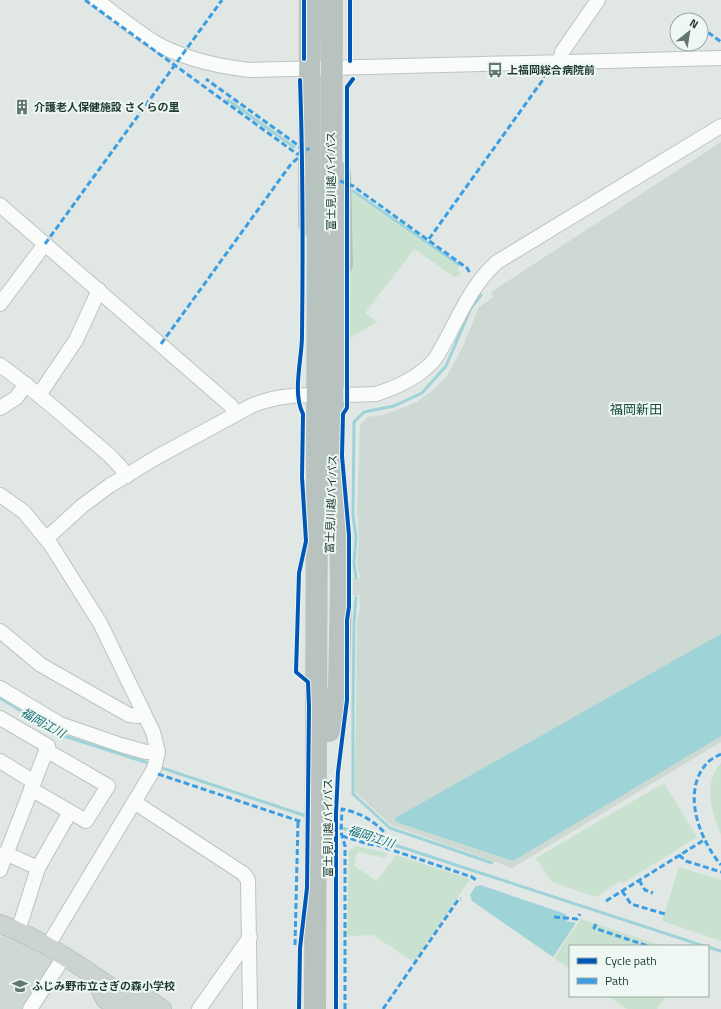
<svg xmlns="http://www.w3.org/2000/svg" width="721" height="1009" viewBox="0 0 721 1009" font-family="'Titillium Web','Noto Sans JP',sans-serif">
  <rect width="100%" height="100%" fill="#e1e7e4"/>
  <g fill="#ced9d4">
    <path d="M 721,142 L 721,742 L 512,868 L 391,825 L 355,792 L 357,620 L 360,607 L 359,595 L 353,595 L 353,578 L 360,578 L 357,563 L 359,537 L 357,511 L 360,425 L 367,417 L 383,415 L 417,402 L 434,389 L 447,376 L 463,346 L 479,307 L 493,297 L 491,292 Z"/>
    <path d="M 0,936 L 20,943 L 54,962 L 25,1009 L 0,1009 Z"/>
  </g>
  <g fill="#c9e2cf">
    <path d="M 351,192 L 459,268 L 457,270 L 461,274 L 455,277 L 414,249 L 365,313 L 377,322 L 350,338 Z"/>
    <path d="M 721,763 L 721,835 C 712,813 702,783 721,763 Z"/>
    <path d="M 664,783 L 697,837 L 622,884 L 620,881 L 596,897 L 552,882 L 536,858 Z"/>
    <path d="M 356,846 L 387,853 L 385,858 L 359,852 L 356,855 L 354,866 L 377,881 L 396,855 L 470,879 L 414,962 L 373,935 L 347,936 L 349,851 Z"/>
    <path d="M 679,867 L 721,880 L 721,941 L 662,921 Z"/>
    <path d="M 581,919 L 663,946 L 570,946 L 570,969 L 554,958 Z"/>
    <path d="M 608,996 L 666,996 L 657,1009 L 627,1009 Z"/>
  </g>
  <g fill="#9ed3d8">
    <path d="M 721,634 L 721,736 L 513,861 L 396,822 L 395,818 Z"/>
    <path d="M 480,885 L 566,914 L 567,921 L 576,923 L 553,957 L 472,901 L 470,895 L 475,887 Z"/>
  </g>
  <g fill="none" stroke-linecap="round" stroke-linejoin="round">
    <g stroke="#9ed3d8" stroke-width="3">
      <path d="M 228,100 L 294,147"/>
      <path d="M 353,191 L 459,265"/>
      <path d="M 356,578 L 354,563 L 356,537 L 353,515 L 354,422 L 364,412 L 394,406 L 422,393 L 446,366 L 471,308 L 481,295"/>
      <path d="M 356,597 L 354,623 L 353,709 L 353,794 L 390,828 L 492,863"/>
      <path d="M 0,698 L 61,735 L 151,764"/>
      <path d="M 159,767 L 309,817"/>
      <path d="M 324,822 L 704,946"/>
      <path d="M 708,947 L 721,951"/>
    </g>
    <defs>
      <g id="minor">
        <path d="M 96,0 C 115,14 134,29 154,42 C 183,59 216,66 249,70 L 721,58"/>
        <path d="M 560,63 L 562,52 L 598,0"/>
        <path d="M 0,205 L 230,405 L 236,413"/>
        <path d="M 0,304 L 45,244"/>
        <path d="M 0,365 C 31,387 59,412 88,437 C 102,449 117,460 127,476"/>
        <path d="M 39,395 L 76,340 L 99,290"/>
        <path d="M 0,408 L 16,398 L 26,384"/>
        <path d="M 0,495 L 24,512 L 51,545 L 100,623 L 153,732 L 158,752 L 154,769 L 47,947"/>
        <path d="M 47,538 L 82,506 L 109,486 L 157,457 L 251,406 C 290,389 334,397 376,394 C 398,387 420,377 435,359 C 456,326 467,289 497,262 L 721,126"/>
        <path d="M 0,631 L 41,665 L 129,715 L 138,716 L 144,713"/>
        <path d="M 0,688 L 60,724 L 121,745 L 146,752 L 158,752"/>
        <path d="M 0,718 L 48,746 L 0,870"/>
        <path d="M 0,761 L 34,782"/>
        <path d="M 31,789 L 86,821 L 108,786 L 46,750"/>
        <path d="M 134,802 L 244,874 L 248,880 L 250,1009"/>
        <path d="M 5,853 L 38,868"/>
        <path d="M 18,931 L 38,868 L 70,812"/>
        <path d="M 30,1009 L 64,957"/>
        <path d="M 199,1009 L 250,937"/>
      </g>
      <g id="major">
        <path d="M 0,924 C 52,943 98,979 143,1009"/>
        <path d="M 95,977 L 105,999 L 119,1009"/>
        <path d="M 134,990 L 162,1009"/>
      </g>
      <g id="highway">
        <path d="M 340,173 L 342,265"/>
        <path d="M 309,225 L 310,0"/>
        <path d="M 330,530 L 333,485 L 333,275 L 330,246"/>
        <path d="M 329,731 L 339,687 L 341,587 L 340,527 L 338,511"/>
        <path d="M 315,1009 L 318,208"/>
      </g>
    </defs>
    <use href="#minor" stroke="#bec4c1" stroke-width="16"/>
    <use href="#major" stroke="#bbc4c1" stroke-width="20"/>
    <use href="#highway" stroke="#bbc4c1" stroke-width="22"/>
    <use href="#minor" stroke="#fafbfb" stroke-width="14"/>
    <use href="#major" stroke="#ccd4d1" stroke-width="18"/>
    <use href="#highway" stroke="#b8c2bf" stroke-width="21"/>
    <defs>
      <path id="highway-bridge" d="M 331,209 L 332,0"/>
    </defs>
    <use href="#highway-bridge" stroke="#bbc4c1" stroke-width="22" stroke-linecap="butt"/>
    <use href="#highway-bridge" stroke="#b8c2bf" stroke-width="21"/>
    <g stroke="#3c9ee2" stroke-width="3" stroke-dasharray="6 3" stroke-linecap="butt">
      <path d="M 85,0 L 297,154 L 303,153 L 299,146 L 206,79"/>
      <path d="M 685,17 L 691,20"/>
      <path d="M 701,27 L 721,42"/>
      <path d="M 340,181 L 353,186 L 467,268 L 470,273"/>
      <path d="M 429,239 L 542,81 L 549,63"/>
      <path d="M 45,244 L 222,0"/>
      <path d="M 161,344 L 291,164 L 309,148"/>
      <path d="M 721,754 C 717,756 711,759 708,762 C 680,791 700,840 721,865"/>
      <path d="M 158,774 L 302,822"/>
      <path d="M 342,836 L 368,844 L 377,845 L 472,877 L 476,880"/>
      <path d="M 679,855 L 686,861 L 721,872"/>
      <path d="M 639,880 L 645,890 L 653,893"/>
      <path d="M 622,891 L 631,904 L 665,914"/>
      <path d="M 606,901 L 704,840"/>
      <path d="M 554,917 L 577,919 L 580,914"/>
      <path d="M 596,924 L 594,928 L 648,946"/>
      <path d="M 295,945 L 298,821"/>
      <path d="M 345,1009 L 345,846 L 341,832 L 342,809 C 358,812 373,820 384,832"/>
      <path d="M 383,1009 L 458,900 L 461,899"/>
    </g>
    <defs>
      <g id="cycleway">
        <path d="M 350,0 L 350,61"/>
        <path d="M 304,59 L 304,0"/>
        <path d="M 299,1009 L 300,948 L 307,888 L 309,707 L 308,682 L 296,672 L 299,573 L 306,541 L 302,477 L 303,414 C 292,393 302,359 302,336 C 303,251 303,165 300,80"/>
        <path d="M 336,1009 L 336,813 L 338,772 L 347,700 L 347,620 L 349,607 L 349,535 L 342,456 L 343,414 L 347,408 L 347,87 L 353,79"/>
      </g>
    </defs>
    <use href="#cycleway" stroke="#eef7f2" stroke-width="6"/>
    <use href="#cycleway" stroke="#0057b8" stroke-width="4"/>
  </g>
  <defs>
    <symbol id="bus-bare" viewBox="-9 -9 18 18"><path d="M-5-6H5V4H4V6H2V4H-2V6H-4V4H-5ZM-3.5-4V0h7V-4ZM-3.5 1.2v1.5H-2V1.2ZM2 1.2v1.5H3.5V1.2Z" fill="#627770" stroke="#eef7f2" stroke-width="2.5" paint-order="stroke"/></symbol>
    <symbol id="building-bare" viewBox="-9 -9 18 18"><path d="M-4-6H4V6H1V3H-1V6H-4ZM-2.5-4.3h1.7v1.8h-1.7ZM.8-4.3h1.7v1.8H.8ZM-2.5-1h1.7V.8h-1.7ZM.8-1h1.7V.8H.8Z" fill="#627770" stroke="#eef7f2" stroke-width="2.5" paint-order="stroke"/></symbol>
    <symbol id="school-bare" viewBox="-9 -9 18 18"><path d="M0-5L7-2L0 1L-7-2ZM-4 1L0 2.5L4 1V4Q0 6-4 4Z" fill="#627770" stroke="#eef7f2" stroke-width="2.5" paint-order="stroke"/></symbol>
  </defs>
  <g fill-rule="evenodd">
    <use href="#bus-bare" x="484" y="59" width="22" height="22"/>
    <use href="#building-bare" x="11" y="96" width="22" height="22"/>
    <use href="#school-bare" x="9" y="975" width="22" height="22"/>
  </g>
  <g text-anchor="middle" stroke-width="4" stroke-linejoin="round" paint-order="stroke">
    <g font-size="11" font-weight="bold" fill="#1e3a32" stroke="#eef7f2" text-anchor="start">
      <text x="507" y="74">上福岡総合病院前</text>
      <text x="34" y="111">介護老人保健施設 さくらの里</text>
      <text x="32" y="990">ふじみ野市立さぎの森小学校</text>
    </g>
    <g font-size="11" fill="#1e3a32" stroke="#eef7f2">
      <text transform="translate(331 181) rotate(-90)" y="4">富士見川越バイパス</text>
      <text transform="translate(331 504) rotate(-88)" y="4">富士見川越バイパス</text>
      <text transform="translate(328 828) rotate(-90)" y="4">富士見川越バイパス</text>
    </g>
    <g font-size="12" font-style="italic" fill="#166d78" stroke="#eef7f2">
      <text transform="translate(43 723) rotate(29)" y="4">福岡江川</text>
      <text transform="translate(371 837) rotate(18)" y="4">福岡江川</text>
    </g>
    <g font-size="13" fill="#1a4d3e" stroke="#eef7f2">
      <text x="636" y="414">福岡新田</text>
    </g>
  </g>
  <rect x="569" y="945" width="140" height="52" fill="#eef7f2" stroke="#9baba5"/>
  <rect x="577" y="958" width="20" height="6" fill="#0057b8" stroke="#9baba5"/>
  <text x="605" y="965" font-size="12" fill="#1e3a32">Cycle path</text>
  <rect x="577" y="978" width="20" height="6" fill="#3c9ee2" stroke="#9baba5"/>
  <text x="605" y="985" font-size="12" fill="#1e3a32">Path</text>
  <g transform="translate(689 32) rotate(30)"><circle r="19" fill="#eef7f2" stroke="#9baba5"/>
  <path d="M0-3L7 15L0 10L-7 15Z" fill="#627770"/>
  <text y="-6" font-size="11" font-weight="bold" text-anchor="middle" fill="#1e3a32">N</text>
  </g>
</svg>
